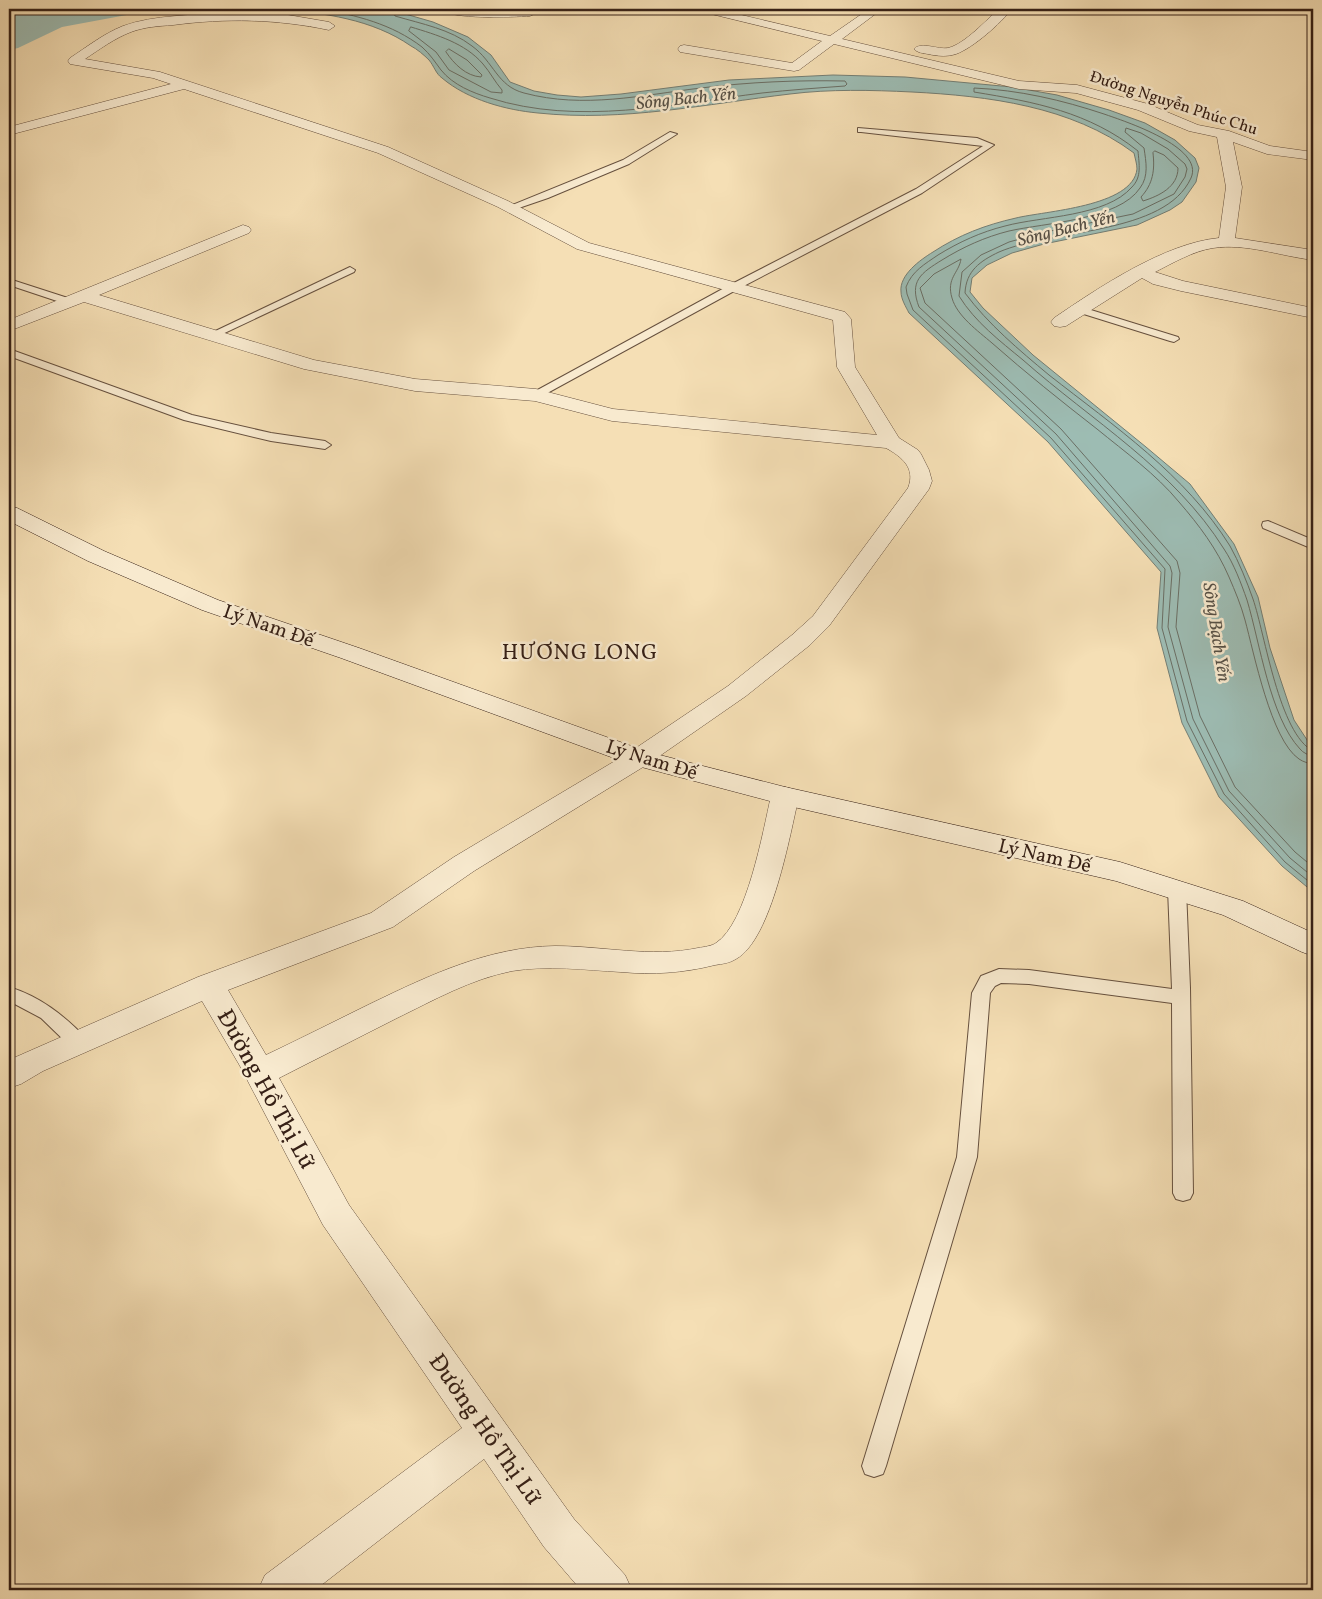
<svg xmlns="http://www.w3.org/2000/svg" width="1322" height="1599" viewBox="0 0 1322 1599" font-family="Vollkorn,serif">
  <rect width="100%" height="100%" fill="#f5dfb5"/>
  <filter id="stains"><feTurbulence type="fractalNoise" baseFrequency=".004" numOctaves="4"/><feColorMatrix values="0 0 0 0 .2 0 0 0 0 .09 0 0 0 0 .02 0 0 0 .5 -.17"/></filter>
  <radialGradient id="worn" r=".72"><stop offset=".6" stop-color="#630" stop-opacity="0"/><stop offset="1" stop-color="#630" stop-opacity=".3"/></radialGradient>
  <g fill="#9dbcb3" stroke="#747e74">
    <path d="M 27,9 L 128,9 C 85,12 46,20 9,40 L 9,15 Z"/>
    <path d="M 278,9 L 388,9 L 433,22 L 468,37 L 491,55 L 510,82 L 534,91 L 557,95 L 581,97 L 621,94 L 729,80 L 833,75 L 905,77 L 1012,87 L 1057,95 L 1109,110 L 1145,123 L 1175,140 L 1195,158 L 1199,168 L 1196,182 L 1182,202 L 1170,210 L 1137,225 L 1044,244 L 1012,253 L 987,265 L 972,278 L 970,292 L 983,308 L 1033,355 L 1146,447 L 1190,484 L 1234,544 L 1258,597 L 1270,648 L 1294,720 L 1313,749 L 1313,892 L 1282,866 L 1219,797 L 1182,723 L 1157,628 L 1161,572 L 1048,442 L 909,313 C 906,307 901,299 901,292 C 899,275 920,260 933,252 C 959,235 985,225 1016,218 C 1044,211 1133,207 1137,169 C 1137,164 1135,158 1134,153 C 1071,106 988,96 912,92 C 871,90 830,89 790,94 C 706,104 623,122 538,113 C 506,110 468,100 442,78 C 436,74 434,66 429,60 C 424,55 417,49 411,46 C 372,19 324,13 278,9 Z"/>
  </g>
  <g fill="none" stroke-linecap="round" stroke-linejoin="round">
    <g stroke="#6a6e64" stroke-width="1">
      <path d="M 320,9 C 356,15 392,24 422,47 C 430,54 435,62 441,70 C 453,85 473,93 490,98 C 578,126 673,104 762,93 C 789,90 817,88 845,86 L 847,84 L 845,81 C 797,80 749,82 701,88 C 642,95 584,109 524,93 C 497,86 494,62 472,46 C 450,29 422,24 395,16 L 392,9"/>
      <path d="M 411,27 C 437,35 465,43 483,64 C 490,72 495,82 502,90 L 502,93 L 491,92 L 449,70 L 436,52 L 409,31 Z"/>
      <path d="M 9,34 L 48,17 L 85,9"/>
      <path d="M 449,49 L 467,60 L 482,75 L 481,77 C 466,76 454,64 446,52 Z"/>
      <path d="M 1155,151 L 1164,155 L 1178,168 C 1178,187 1159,196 1143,201 L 1141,197 C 1153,184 1155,170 1153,153 Z"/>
      <path d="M 1313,751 C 1279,734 1265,634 1253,599 C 1247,582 1239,562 1230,546 C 1186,475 1114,426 1049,375 C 1019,350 988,324 965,293 C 966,271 980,261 999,252 C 1052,229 1165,235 1191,178 C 1205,147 1124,121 1104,114 C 1062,100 1019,90 974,88 L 974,92 C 1035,102 1089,112 1138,151 C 1139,164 1142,177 1132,187 C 1106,217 1042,216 1005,226 C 981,232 959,242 938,255 C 925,264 912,271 906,287 L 907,294 L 913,310 L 1051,438 L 1165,569 L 1162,628 L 1187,721 L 1224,794 L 1285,862 L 1313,885"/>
      <path d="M 1313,757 C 1309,755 1303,753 1300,749 C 1270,717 1260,643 1247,600 C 1241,583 1234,564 1224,549 C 1174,469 1092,421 1023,360 C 1000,341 975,322 959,296 L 962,272 L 981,255 L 1009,242 L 1041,233 L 1133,214 L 1174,194 L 1185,177 L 1187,169 L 1185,164 L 1168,149 L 1141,133 L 1126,128 L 1125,132 L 1144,148 C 1146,162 1149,176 1140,188 C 1119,220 1044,223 1009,231 C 985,237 963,247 942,260 C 921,273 909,281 919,307 L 1056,434 L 1170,566 L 1172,573 L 1168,627 L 1193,719 L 1229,791 L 1290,858 L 1313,877"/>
      <path d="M 1313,765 C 1309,763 1303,762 1299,759 C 1271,740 1254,653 1245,620 C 1241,605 1235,591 1229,577 C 1217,549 1199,525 1179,502 C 1156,474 1125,452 1097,429 C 1061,401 1026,373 992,343 C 978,331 957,316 952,298 C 946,278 959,273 961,259 L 934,274 L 920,288 L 925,303 L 1061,429 L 1177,561 L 1180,573 L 1176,627 L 1200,716 L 1235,787 L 1295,852 L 1313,867"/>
    </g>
    <path fill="#9dbcb3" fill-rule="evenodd" d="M 82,9 L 135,9 L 132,14 L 62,27 L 18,48 L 9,50 L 9,32 L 46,16 Z"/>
    <defs>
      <g id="lane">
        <path d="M 858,128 L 977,138 L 994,145 L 922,193 L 736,290 L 540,397 L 532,397 L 530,395 L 532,393 L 728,286 L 916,189 L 983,146 L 861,132 L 858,132 Z"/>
        <path d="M 670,132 L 677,134 L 629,164 L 548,198 L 510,211 L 505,208 L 623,160 Z"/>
        <path d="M 350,267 L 355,270 L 354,272 L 216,337 L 208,337 L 207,335 Z"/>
        <path d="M 9,279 L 74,300 L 75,302 L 70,305 L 66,304 L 9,285 Z"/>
        <path d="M 1078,306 L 1178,337 L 1179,339 L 1174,342 L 1170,341 L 1074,311 L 1073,309 Z"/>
        <path d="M 9,349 L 192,415 L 271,433 L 325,441 L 331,445 L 325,449 L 271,441 L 184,420 L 9,356 Z"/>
        <path d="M 1268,521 L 1313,540 L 1313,549 L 1263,528 L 1262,525 L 1263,522 Z"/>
        <path d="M 1177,883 L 1183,885 L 1186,889 L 1190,988 L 1193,1193 L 1190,1199 L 1183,1201 L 1176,1199 L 1173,1193 L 1172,1003 L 1029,984 L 1001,983 L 995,986 L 990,993 L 977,1157 L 886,1466 L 883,1474 L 874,1477 L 865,1474 L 862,1466 L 957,1157 L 972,993 L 981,976 L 999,969 L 1029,970 L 1172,989 L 1168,889 L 1171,885 Z"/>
        <path d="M 9,987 C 41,997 63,1015 86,1038 L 89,1043 L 86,1048 L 79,1050 L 72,1048 L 41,1018 L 9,1001 Z"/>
      </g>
      <g id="street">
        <path d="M 440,9 L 530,10 L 536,13 L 530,16 C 513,17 451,20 440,9 Z"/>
        <path d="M 697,9 L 716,9 L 830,36 L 869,9 L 882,9 L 842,39 L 1019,81 L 1077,85 L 1148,104 L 1198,125 L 1229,131 L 1270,146 L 1313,152 L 1313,160 L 1267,154 L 1233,142 L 1242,187 L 1235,238 L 1313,250 L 1313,260 C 1280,256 1246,243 1213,248 C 1193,251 1173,263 1155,272 L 1183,281 L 1313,308 L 1313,318 L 1181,291 L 1153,284 L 1142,278 L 1066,326 L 1060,327 L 1054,326 L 1051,322 L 1054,318 C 1098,288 1165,243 1219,238 L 1226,187 L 1217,137 L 1189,131 L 1138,110 L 1076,93 L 1019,89 L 834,44 L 799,70 L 794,71 L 680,52 L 678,49 L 680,46 L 684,45 L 792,63 L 822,41 L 699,11 Z"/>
        <path d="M 999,9 L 1012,9 C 1001,23 973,48 956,54 C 947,57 937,56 928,54 C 923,53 918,53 914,49 C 921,41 938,50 948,48 C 965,44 986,20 999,9 Z"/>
        <path d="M 227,13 L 288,15 L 329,22 L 335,26 L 329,30 C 277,19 226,18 173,25 C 159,26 144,27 131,32 C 115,38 100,49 85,59 L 160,72 L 388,147 L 508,201 L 589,243 L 845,312 L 851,319 L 855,367 L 899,438 L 918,450 L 921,454 L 929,470 L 932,481 L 929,489 L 829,626 L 810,645 L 746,696 L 648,764 L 474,871 L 393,927 L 228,990 L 266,1055 C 302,1038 337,1020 372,1003 C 430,975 489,947 555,946 C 603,946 651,958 698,948 C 704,947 712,946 716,943 C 747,923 763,831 771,796 L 775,790 L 785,787 L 795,790 L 799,796 C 790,834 772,939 736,959 C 730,963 722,964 715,965 C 683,973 653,975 621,972 C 585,970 548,965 512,971 C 471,979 434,1000 397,1018 C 358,1038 318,1058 279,1078 L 349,1205 L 574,1519 L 625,1575 L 632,1590 L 581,1590 L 544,1547 L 484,1459 L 315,1590 L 258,1590 L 265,1575 L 462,1428 L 323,1225 L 240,1066 L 202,1001 L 43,1071 L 21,1084 L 9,1088 L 9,1060 L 198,977 L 371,913 L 454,857 L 630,752 L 728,686 L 792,635 L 813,616 L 908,488 C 916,468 902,457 886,448 L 612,421 L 535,401 L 415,391 L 304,369 L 84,302 L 9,331 L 9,320 L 243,225 L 249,227 L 251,230 L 249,233 L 99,295 L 314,360 L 415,379 L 536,389 L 613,409 L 877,435 L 837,367 L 833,320 L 577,249 L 498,207 L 378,153 L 184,89 L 9,135 L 9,127 L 171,84 L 153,78 L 70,64 L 68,61 L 70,58 C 87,47 103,34 123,26 C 153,15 195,15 227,13 Z"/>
      </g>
      <path id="secondary" d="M 9,506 L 17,508 L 104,551 L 218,600 L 359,648 L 648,752 L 785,787 L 1120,862 L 1243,901 L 1313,933 L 1313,956 L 1302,952 L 1223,915 L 1116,881 L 785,805 L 630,764 L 341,658 L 202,610 L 88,561 L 9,521 Z"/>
    </defs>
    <use href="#lane" stroke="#66503e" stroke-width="2"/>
    <use href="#street" stroke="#66503e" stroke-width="1"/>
    <use href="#secondary" stroke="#362016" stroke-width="1"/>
    <use href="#lane" fill="#f8eacf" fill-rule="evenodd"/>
    <use href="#street" fill="#f8eacf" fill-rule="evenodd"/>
    <use href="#secondary" fill="#f8eacf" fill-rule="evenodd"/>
  </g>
  <g text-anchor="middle" stroke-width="5" stroke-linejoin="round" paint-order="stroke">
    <g font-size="16" fill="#362016" stroke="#f8eacf">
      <text transform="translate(1174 102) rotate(18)" y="6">Đường Nguyễn Phúc Chu</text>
    </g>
    <g font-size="18" font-style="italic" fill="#554f45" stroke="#f8eacf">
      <text transform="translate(686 98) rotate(-6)" y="6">Sông Bạch Yến</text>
      <text transform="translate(1066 228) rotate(-14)" y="6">Sông Bạch Yến</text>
      <text transform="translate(1217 632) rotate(81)" y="6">Sông Bạch Yến</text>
    </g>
    <g font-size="20" fill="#362016" stroke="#f8eacf">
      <text transform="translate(269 625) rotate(19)" y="7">Lý Nam Đế</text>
      <text transform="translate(652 759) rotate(17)" y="7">Lý Nam Đế</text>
      <text transform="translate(1045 855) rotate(13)" y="7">Lý Nam Đế</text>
    </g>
    <g font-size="22" letter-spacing="1" fill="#362016" stroke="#f8eacf">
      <text x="580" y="659">HƯƠNG LONG</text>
    </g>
    <g font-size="24" fill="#362016" stroke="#f8eacf">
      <text transform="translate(267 1089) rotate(61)" y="8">Đường Hồ Thị Lữ</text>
      <text transform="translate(486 1429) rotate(55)" y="8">Đường Hồ Thị Lữ</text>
    </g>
  </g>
  <rect width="1322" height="1599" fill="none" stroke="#f5dfb5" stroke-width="30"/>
  <rect x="10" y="10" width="1302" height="1579" fill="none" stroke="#362016" stroke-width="2.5"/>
  <rect x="15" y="15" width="1292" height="1569" fill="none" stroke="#362016"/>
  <rect width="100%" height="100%" filter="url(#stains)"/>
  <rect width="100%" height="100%" fill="url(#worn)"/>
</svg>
